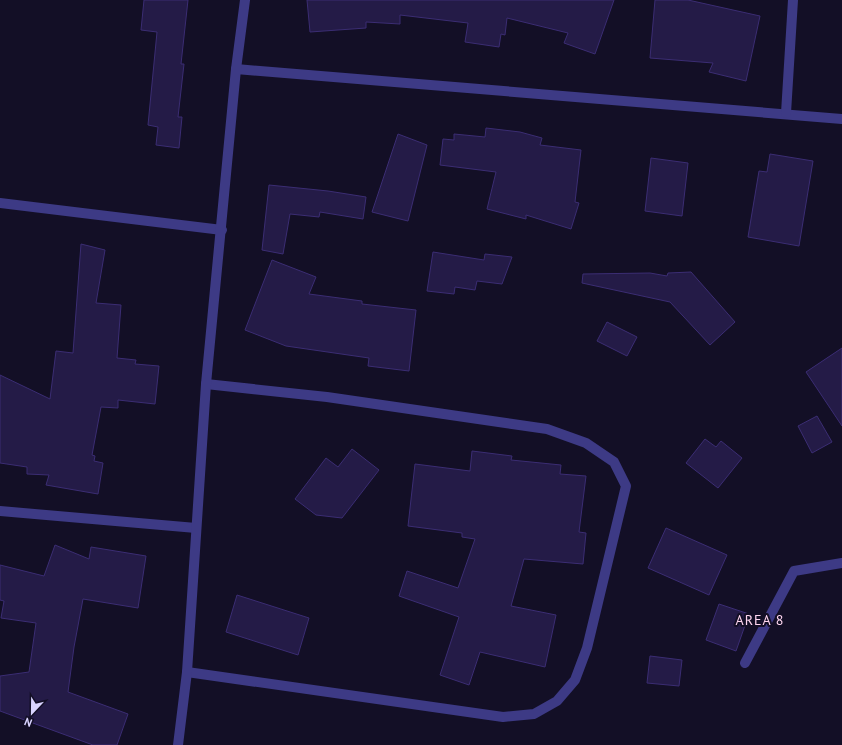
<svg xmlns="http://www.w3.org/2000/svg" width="842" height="745" viewBox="0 0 842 745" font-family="'PT Sans',sans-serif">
  <rect width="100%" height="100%" fill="#130f26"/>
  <g fill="#241b47" stroke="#3b2d73">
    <path d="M 144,0 L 188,0 L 181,64 L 184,64 L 178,117 L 182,117 L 179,148 L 156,145 L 158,127 L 148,125 L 157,32 L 141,30 Z"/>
    <path d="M 307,0 L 614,0 L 595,54 L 564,43 L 568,33 L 507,18 L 505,35 L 501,34 L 499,47 L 465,42 L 468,23 L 400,15 L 400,24 L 366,22 L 366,28 L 310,32 Z"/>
    <path d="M 655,0 L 688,0 L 760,16 L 746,81 L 709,72 L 713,63 L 650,58 Z"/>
    <path d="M 486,128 L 520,132 L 542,138 L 540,145 L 581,150 L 575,202 L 579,203 L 571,229 L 526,215 L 526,219 L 487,209 L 496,172 L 440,165 L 443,139 L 454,140 L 454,134 L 485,137 Z"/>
    <path d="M 398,134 L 427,145 L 408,221 L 372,212 Z"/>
    <path d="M 770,154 L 813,161 L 799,246 L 748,237 L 759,171 L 767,172 Z"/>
    <path d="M 651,158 L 688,163 L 682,216 L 645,211 Z"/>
    <path d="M 269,185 L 328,191 L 366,197 L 363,219 L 320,212 L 319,217 L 290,214 L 283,254 L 262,250 Z"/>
    <path d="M 81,244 L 105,250 L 96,303 L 121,305 L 117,358 L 136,360 L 135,364 L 159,366 L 155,404 L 118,400 L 118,408 L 101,407 L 92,455 L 95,456 L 94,461 L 103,463 L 98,494 L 46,485 L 49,475 L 27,474 L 27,467 L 0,463 L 0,375 L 50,399 L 56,351 L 73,353 Z"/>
    <path d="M 433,252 L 484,260 L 485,254 L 512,257 L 502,284 L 477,281 L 475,290 L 455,287 L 454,294 L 427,291 Z"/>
    <path d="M 272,260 L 316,277 L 309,294 L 362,301 L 362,304 L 416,310 L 409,371 L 368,366 L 369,358 L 286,346 L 245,330 Z"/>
    <path d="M 691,272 L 735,322 L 710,345 L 670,302 L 582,283 L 583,274 L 650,273 L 667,276 L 668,273 Z"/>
    <path d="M 607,322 L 637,337 L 627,356 L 597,341 Z"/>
    <path d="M 842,348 L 842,426 L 806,372 Z"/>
    <path d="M 817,416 L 832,442 L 812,453 L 798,426 Z"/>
    <path d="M 705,439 L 716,447 L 721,441 L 742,458 L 718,488 L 686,463 Z"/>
    <path d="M 352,449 L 379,470 L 342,518 L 316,515 L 295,499 L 326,458 L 338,467 Z"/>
    <path d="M 472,451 L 512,456 L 511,460 L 561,465 L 560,474 L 586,476 L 579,532 L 586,533 L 583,564 L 524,559 L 511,606 L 556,615 L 545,667 L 480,652 L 469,685 L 440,675 L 459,617 L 399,596 L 407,571 L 458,588 L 475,539 L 462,537 L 462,533 L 408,526 L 415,464 L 470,471 Z"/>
    <path d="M 666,528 L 727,555 L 709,595 L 648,568 Z"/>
    <path d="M 55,545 L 89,559 L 91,547 L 146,556 L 138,608 L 83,599 L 74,647 L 68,692 L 128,714 L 117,745 L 93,745 L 0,711 L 0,676 L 29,672 L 36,623 L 1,618 L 4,601 L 0,600 L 0,565 L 44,576 Z"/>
    <path d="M 237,595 L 309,618 L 298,655 L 226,632 Z"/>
    <path d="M 719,604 L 749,614 L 736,651 L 706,640 Z"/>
    <path d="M 650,656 L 682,660 L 679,686 L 647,683 Z"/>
  </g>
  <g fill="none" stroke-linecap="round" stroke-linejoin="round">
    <g stroke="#3d3a85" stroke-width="10">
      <path d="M 236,69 L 842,119"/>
      <path d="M 786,113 L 793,0"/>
      <path d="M 0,203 L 222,230"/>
      <path d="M 0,511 L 196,528"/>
      <path d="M 745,663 L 794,571 L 842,563"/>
      <path d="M 187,672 L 503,717 L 534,714 L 557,701 L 575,680 L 587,648 L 626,486 L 614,462 L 586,443 L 547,429 L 327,397 L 206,384"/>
      <path d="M 178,745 L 187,672 L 206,384 L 236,69 L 245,0"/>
    </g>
  </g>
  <g text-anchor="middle" stroke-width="4" stroke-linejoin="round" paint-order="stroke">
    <g font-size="14" letter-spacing="1" fill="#ffd6f0" stroke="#130f26">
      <text x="760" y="625">AREA 8</text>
    </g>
  </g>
  <g transform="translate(32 713) rotate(202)" stroke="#130f26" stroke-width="3" paint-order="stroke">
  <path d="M0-3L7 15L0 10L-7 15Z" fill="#d9d4ff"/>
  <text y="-6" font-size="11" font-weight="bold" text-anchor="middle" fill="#d9d4ff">N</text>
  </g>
</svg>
